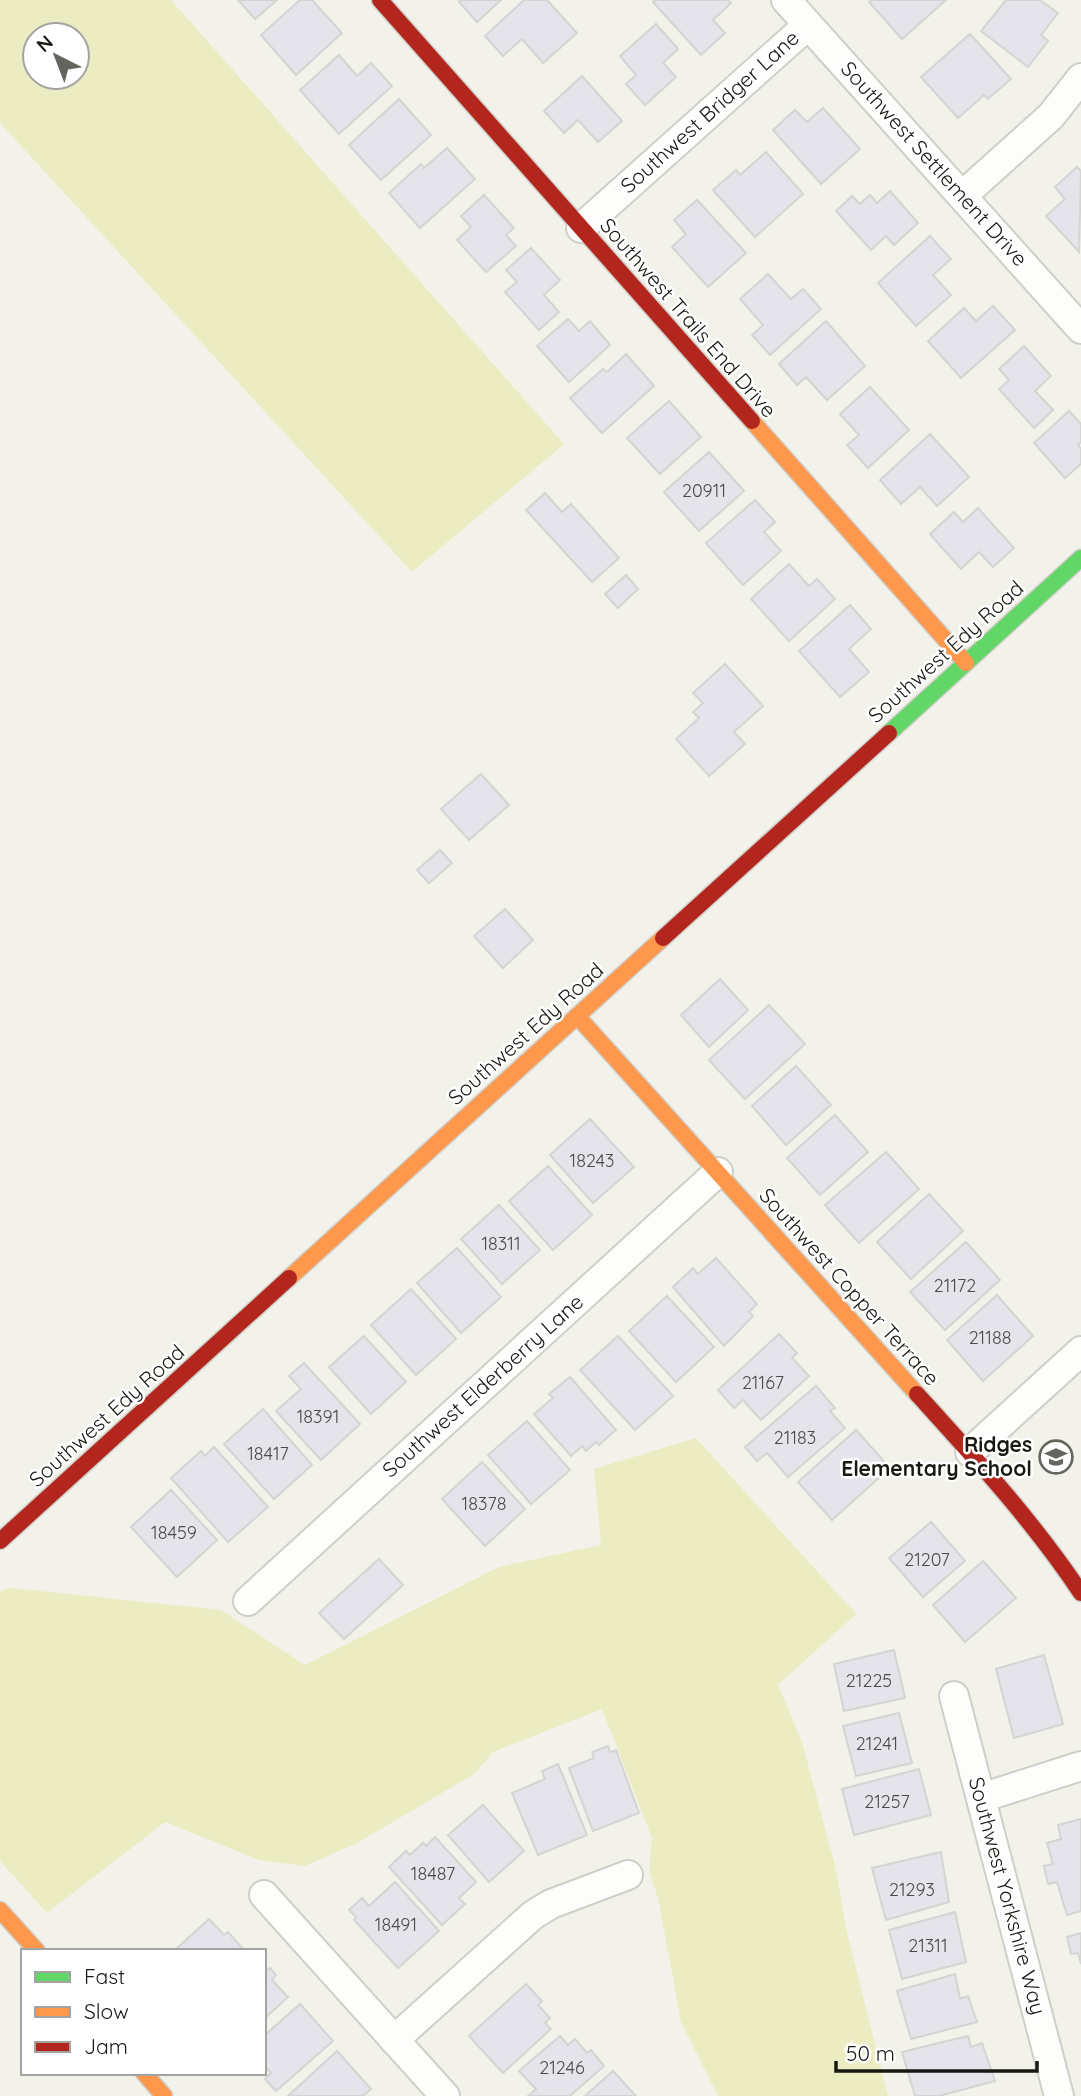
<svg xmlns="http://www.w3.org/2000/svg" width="1081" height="2096" viewBox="0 0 1081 2096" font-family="Quicksand,sans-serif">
  <rect width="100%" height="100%" fill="#f2f2ea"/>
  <g fill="#ececc2" fill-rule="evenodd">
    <path d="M 0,0 L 171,0 L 564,444 L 412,572 L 0,123 ZM 35,35 L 77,35 L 77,77 L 35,77 Z"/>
    <path d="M 696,1438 L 856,1614 L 778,1685 L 802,1742 L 835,1866 L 847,1932 L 888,2096 L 718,2096 L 681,2022 L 658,1898 L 649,1871 L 652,1838 L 602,1709 L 493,1752 L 474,1774 L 359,1842 L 305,1866 L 259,1860 L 165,1822 L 47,1913 L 0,1861 L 0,1591 L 11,1588 L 221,1610 L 305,1665 L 499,1567 L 601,1545 L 594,1469 Z"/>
  </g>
  <g fill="#e6e4eb" stroke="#d4d4d2" stroke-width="2">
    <path d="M 238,0 L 277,0 L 255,19 Z"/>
    <path d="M 300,0 L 312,0 L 342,33 L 296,75 L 261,35 Z"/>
    <path d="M 461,0 L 501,0 L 477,22 L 459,2 Z"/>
    <path d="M 524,0 L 547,0 L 577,33 L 543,63 L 522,39 L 503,56 L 485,36 Z"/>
    <path d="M 655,0 L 728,0 L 731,3 L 713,20 L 725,33 L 701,55 L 653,2 Z"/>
    <path d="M 872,0 L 946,0 L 902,39 L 869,2 Z"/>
    <path d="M 1006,0 L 1040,0 L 1058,13 L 1041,35 L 1048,41 L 1028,67 L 981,31 Z"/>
    <path d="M 656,24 L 678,49 L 663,63 L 676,77 L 645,105 L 626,84 L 636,75 L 620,56 Z"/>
    <path d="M 970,34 L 1011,79 L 988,99 L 984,95 L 958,118 L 921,77 Z"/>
    <path d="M 339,55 L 357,76 L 371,63 L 392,86 L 339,134 L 300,90 Z"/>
    <path d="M 582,76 L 622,121 L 598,142 L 578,120 L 564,133 L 544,111 Z"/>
    <path d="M 399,99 L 431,135 L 381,180 L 349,145 Z"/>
    <path d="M 823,108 L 860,149 L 821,184 L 773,130 L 795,110 L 807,122 Z"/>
    <path d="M 447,148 L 475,179 L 420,228 L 389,193 L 421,164 L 424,168 Z"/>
    <path d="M 766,152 L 803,194 L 755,237 L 713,190 L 736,170 L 740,175 Z"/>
    <path d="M 1077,167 L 1081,171 L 1079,252 L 1046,216 L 1065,199 L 1055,187 Z"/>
    <path d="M 890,191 L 918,223 L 894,245 L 886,236 L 871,250 L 836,211 L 852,196 L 860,204 L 870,195 L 877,203 Z"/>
    <path d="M 484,195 L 514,228 L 506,235 L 516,246 L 486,272 L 457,240 L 471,227 L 461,216 Z"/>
    <path d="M 697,200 L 746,253 L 708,287 L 672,247 L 686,234 L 674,220 Z"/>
    <path d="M 930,236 L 951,259 L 933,275 L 951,295 L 916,326 L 878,283 Z"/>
    <path d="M 531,248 L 560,280 L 544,295 L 559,312 L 539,330 L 505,292 L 517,282 L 506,270 Z"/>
    <path d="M 768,274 L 791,299 L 803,289 L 821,309 L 770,355 L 752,335 L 763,325 L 740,299 Z"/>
    <path d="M 993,306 L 1015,330 L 961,378 L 928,341 L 964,308 L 976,321 Z"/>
    <path d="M 568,319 L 579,331 L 590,321 L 610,345 L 569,382 L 537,346 Z"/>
    <path d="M 826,321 L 865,366 L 827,400 L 806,377 L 797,385 L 779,364 Z"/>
    <path d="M 1024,346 L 1051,376 L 1035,391 L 1053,410 L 1034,428 L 999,389 L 1009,380 L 999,369 Z"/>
    <path d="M 626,354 L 654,386 L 602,433 L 570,398 L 603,369 L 607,372 Z"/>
    <path d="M 870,387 L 909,430 L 868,468 L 847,445 L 859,435 L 840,414 Z"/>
    <path d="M 669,401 L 701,437 L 660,474 L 627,438 Z"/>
    <path d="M 1069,411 L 1081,424 L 1081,442 L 1078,445 L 1081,449 L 1081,464 L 1065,478 L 1034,443 Z"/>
    <path d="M 930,434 L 969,477 L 937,506 L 920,487 L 901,504 L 880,480 Z"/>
    <path d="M 709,452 L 744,491 L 699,531 L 664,492 Z"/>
    <path d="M 545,493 L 562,512 L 571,504 L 619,558 L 592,582 L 526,510 Z"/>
    <path d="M 755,500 L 775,522 L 764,532 L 781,551 L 743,585 L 706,543 Z"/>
    <path d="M 978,508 L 1014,548 L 993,567 L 979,552 L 961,569 L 930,534 L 954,512 L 963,522 Z"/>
    <path d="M 789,564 L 809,586 L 817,579 L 835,599 L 789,641 L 751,599 Z"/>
    <path d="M 626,575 L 638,589 L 618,608 L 605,594 Z"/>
    <path d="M 850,605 L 871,629 L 849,649 L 869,672 L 840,697 L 799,651 Z"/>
    <path d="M 725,664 L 763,706 L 734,732 L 745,744 L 709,776 L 676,739 L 699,718 L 693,712 L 703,703 L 693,693 Z"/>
    <path d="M 481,774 L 509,805 L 469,840 L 441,809 Z"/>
    <path d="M 440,850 L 452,863 L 429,883 L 417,870 Z"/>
    <path d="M 505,909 L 533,940 L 503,968 L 474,936 Z"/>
    <path d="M 720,979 L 748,1010 L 709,1047 L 681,1015 Z"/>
    <path d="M 769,1005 L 805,1044 L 745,1099 L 709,1060 Z"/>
    <path d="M 796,1066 L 831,1105 L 786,1145 L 752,1106 Z"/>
    <path d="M 835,1115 L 868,1152 L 820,1195 L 787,1158 Z"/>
    <path d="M 590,1119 L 634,1167 L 593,1203 L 550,1155 Z"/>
    <path d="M 886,1152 L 919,1189 L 859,1243 L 825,1205 Z"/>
    <path d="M 548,1166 L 592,1215 L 553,1250 L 509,1201 Z"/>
    <path d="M 929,1194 L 963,1231 L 911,1279 L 877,1242 Z"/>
    <path d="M 499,1205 L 540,1250 L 502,1284 L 461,1239 Z"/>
    <path d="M 966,1242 L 1000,1280 L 945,1330 L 910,1292 Z"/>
    <path d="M 457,1248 L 501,1297 L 461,1333 L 417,1283 Z"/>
    <path d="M 716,1258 L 757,1304 L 749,1312 L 753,1316 L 724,1346 L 673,1287 L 693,1268 L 698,1274 Z"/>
    <path d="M 411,1289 L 456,1339 L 416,1375 L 371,1325 Z"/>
    <path d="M 997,1295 L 1033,1336 L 983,1381 L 947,1340 Z"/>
    <path d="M 667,1296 L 714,1347 L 676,1382 L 629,1331 Z"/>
    <path d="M 779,1334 L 797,1353 L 792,1358 L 809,1376 L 761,1420 L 743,1400 L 734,1408 L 718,1390 Z"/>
    <path d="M 364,1336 L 406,1382 L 371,1414 L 329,1367 Z"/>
    <path d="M 618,1336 L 673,1396 L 635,1430 L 580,1370 Z"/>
    <path d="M 304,1363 L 360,1424 L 321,1460 L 276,1411 L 301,1389 L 289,1376 Z"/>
    <path d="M 570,1377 L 616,1430 L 599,1445 L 596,1442 L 586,1451 L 582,1446 L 571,1456 L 534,1414 L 553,1398 L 549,1394 Z"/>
    <path d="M 816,1386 L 835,1408 L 830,1411 L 845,1428 L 788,1477 L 767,1453 L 757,1461 L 745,1447 Z"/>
    <path d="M 263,1409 L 312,1465 L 274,1499 L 224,1444 Z"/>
    <path d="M 527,1421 L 570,1470 L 531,1504 L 488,1455 Z"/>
    <path d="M 856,1430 L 890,1468 L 832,1520 L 798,1482 Z"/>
    <path d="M 214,1447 L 268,1507 L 228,1542 L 171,1478 L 201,1451 L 205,1456 Z"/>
    <path d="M 482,1462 L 525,1509 L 485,1546 L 442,1499 Z"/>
    <path d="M 171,1490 L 217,1540 L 177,1577 L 131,1527 Z"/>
    <path d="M 931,1522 L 965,1561 L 923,1597 L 889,1558 Z"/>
    <path d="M 379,1559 L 403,1585 L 344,1639 L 319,1613 Z"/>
    <path d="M 983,1561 L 1016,1598 L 965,1642 L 933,1605 Z"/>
    <path d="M 894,1650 L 905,1698 L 844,1711 L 834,1664 Z"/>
    <path d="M 1044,1655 L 1063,1724 L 1014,1738 L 996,1669 Z"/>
    <path d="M 899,1713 L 912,1763 L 856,1776 L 843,1726 Z"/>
    <path d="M 608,1746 L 610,1752 L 616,1750 L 639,1813 L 593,1831 L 569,1768 L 594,1758 L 592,1752 Z"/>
    <path d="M 558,1764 L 587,1835 L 538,1855 L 512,1793 L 545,1779 L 542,1771 Z"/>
    <path d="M 919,1769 L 931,1815 L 854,1835 L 842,1789 Z"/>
    <path d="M 483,1805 L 524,1851 L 489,1882 L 448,1835 Z"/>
    <path d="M 1081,1819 L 1081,1911 L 1067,1915 L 1057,1882 L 1048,1884 L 1044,1866 L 1053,1864 L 1047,1843 L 1061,1839 L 1058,1825 Z"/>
    <path d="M 435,1837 L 476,1882 L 459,1898 L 465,1904 L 442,1925 L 389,1867 L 406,1851 L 410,1855 L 423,1843 L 426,1846 Z"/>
    <path d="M 941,1852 L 949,1902 L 886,1920 L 872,1868 Z"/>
    <path d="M 395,1882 L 439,1931 L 398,1968 L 354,1920 L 356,1917 L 349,1910 L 362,1898 L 369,1906 Z"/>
    <path d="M 955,1912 L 966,1962 L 902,1979 L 889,1930 Z"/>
    <path d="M 209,1919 L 224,1935 L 228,1932 L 245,1951 L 174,1951 Z"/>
    <path d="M 1081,1933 L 1081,1964 L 1078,1953 L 1071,1954 L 1067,1937 Z"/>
    <path d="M 270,1968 L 276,1975 L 272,1980 L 288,1997 L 264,2019 L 264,1971 Z"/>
    <path d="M 955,1974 L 960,1999 L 968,1996 L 977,2022 L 911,2039 L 897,1991 Z"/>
    <path d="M 526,1984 L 542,2001 L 538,2005 L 550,2018 L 545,2023 L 551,2029 L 503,2073 L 469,2036 Z"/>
    <path d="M 300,2004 L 333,2041 L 276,2091 L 265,2079 L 271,2073 L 264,2065 L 264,2036 Z"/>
    <path d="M 560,2036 L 568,2045 L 575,2039 L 587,2053 L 591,2050 L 604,2066 L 570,2096 L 528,2096 L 536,2089 L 519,2071 Z"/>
    <path d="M 968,2036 L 971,2047 L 982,2043 L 995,2081 L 939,2096 L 915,2096 L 902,2052 Z"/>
    <path d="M 337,2051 L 371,2089 L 363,2096 L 288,2096 Z"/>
    <path d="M 613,2071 L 636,2096 L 585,2096 Z"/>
  </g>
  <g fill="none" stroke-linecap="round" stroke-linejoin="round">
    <defs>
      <g id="street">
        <path d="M 786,0 L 1081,329"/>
        <path d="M 963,195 L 1051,116 L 1081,78"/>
        <path d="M 581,228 L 808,25"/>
        <path d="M 970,1452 L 1081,1351"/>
        <path d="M 248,1601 L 718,1172"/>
        <path d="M 954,1696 L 1059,2096"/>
        <path d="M 981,1798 L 1081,1766"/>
        <path d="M 264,1895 L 445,2096"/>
        <path d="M 394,2040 L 533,1915 L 551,1904 L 628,1875"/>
      </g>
      <path id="fast" d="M 889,733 L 1081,558"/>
      <g id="slow">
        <path d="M 752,421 L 966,663"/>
        <path d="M 577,1016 L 917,1394"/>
        <path d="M 289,1278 L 663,938"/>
        <path d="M 0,1910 L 37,1951"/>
        <path d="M 144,2073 L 164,2096"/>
      </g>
      <g id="jam">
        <path d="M 380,0 L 752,421"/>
        <path d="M 663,938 L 889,733"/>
        <path d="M 917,1394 C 975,1458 1033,1521 1081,1593"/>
        <path d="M 0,1541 L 289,1278"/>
      </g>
    </defs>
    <use href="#street" stroke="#cfcfc9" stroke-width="32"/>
    <use href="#fast" stroke="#cfcfc9" stroke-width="19"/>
    <use href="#slow" stroke="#cfcfc9" stroke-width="19"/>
    <use href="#jam" stroke="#cfcfc9" stroke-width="19"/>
    <use href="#street" stroke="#fdfdfc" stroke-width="28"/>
    <use href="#fast" stroke="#63d668" stroke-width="16"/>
    <use href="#slow" stroke="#ff974d" stroke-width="16"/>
    <use href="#jam" stroke="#b3261e" stroke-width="16"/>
  </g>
  <defs>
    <symbol id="school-ring" viewBox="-11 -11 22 22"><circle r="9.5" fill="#fff" stroke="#65655f" stroke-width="1.5"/><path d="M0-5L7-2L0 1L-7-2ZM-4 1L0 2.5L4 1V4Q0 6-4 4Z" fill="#65655f"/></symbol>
  </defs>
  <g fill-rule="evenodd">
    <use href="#school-ring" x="1037" y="1438" width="38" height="38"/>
  </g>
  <g text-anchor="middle" stroke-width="5" stroke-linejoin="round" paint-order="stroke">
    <g font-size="18" fill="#4c4c4a">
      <text x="704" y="497">20911</text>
      <text x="592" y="1167">18243</text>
      <text x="501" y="1250">18311</text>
      <text x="955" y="1292">21172</text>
      <text x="990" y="1344">21188</text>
      <text x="763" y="1389">21167</text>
      <text x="318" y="1423">18391</text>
      <text x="795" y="1444">21183</text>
      <text x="268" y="1460">18417</text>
      <text x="484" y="1510">18378</text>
      <text x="174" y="1539">18459</text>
      <text x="927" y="1566">21207</text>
      <text x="869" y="1687">21225</text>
      <text x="877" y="1750">21241</text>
      <text x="887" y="1808">21257</text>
      <text x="433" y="1880">18487</text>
      <text x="912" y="1896">21293</text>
      <text x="396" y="1931">18491</text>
      <text x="928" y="1952">21311</text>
      <text x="562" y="2074">21246</text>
    </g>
    <g font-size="21" fill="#191914" stroke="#fff">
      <text transform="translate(710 112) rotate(-42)" y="7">Southwest Bridger Lane</text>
      <text transform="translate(934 164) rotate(48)" y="7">Southwest Settlement Drive</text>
      <text transform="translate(688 318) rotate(49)" y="7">Southwest Trails End Drive</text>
      <text transform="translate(946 652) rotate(-42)" y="7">Southwest Edy Road</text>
      <text transform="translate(526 1034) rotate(-42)" y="7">Southwest Edy Road</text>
      <text transform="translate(849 1287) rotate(48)" y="7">Southwest Copper Terrace</text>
      <text transform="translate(483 1386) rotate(-42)" y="7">Southwest Elderberry Lane</text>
      <text transform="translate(107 1416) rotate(-42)" y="7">Southwest Edy Road</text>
      <text transform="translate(1007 1896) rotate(75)" y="7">Southwest Yorkshire Way</text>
    </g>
    <g font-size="21" font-weight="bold" fill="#191914" stroke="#fff" text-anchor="end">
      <text x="1032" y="1452">Ridges<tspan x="1032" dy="24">Elementary School</tspan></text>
    </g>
  </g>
  <rect x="21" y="1949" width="245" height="126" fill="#ffffff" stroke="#a3a3a1" stroke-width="2"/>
  <rect x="35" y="1972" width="35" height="10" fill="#63d668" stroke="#a3a3a1" stroke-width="2"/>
  <text x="84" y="1984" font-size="21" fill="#191914">Fast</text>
  <rect x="35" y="2007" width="35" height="10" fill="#ff974d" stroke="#a3a3a1" stroke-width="2"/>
  <text x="84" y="2019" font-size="21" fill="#191914">Slow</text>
  <rect x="35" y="2042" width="35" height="10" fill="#b3261e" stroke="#a3a3a1" stroke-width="2"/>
  <text x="84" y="2054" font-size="21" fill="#191914">Jam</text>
  <g transform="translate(56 56) rotate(318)"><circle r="33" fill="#ffffff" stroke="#a3a3a1" stroke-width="2"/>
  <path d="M0-5L12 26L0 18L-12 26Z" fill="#65655f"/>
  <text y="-10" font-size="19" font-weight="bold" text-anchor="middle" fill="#191914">N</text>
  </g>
  <path d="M836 2061v10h201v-10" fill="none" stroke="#191914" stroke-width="3.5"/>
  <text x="846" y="2061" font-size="21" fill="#191914" stroke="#ffffff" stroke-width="5" paint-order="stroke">50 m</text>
</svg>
